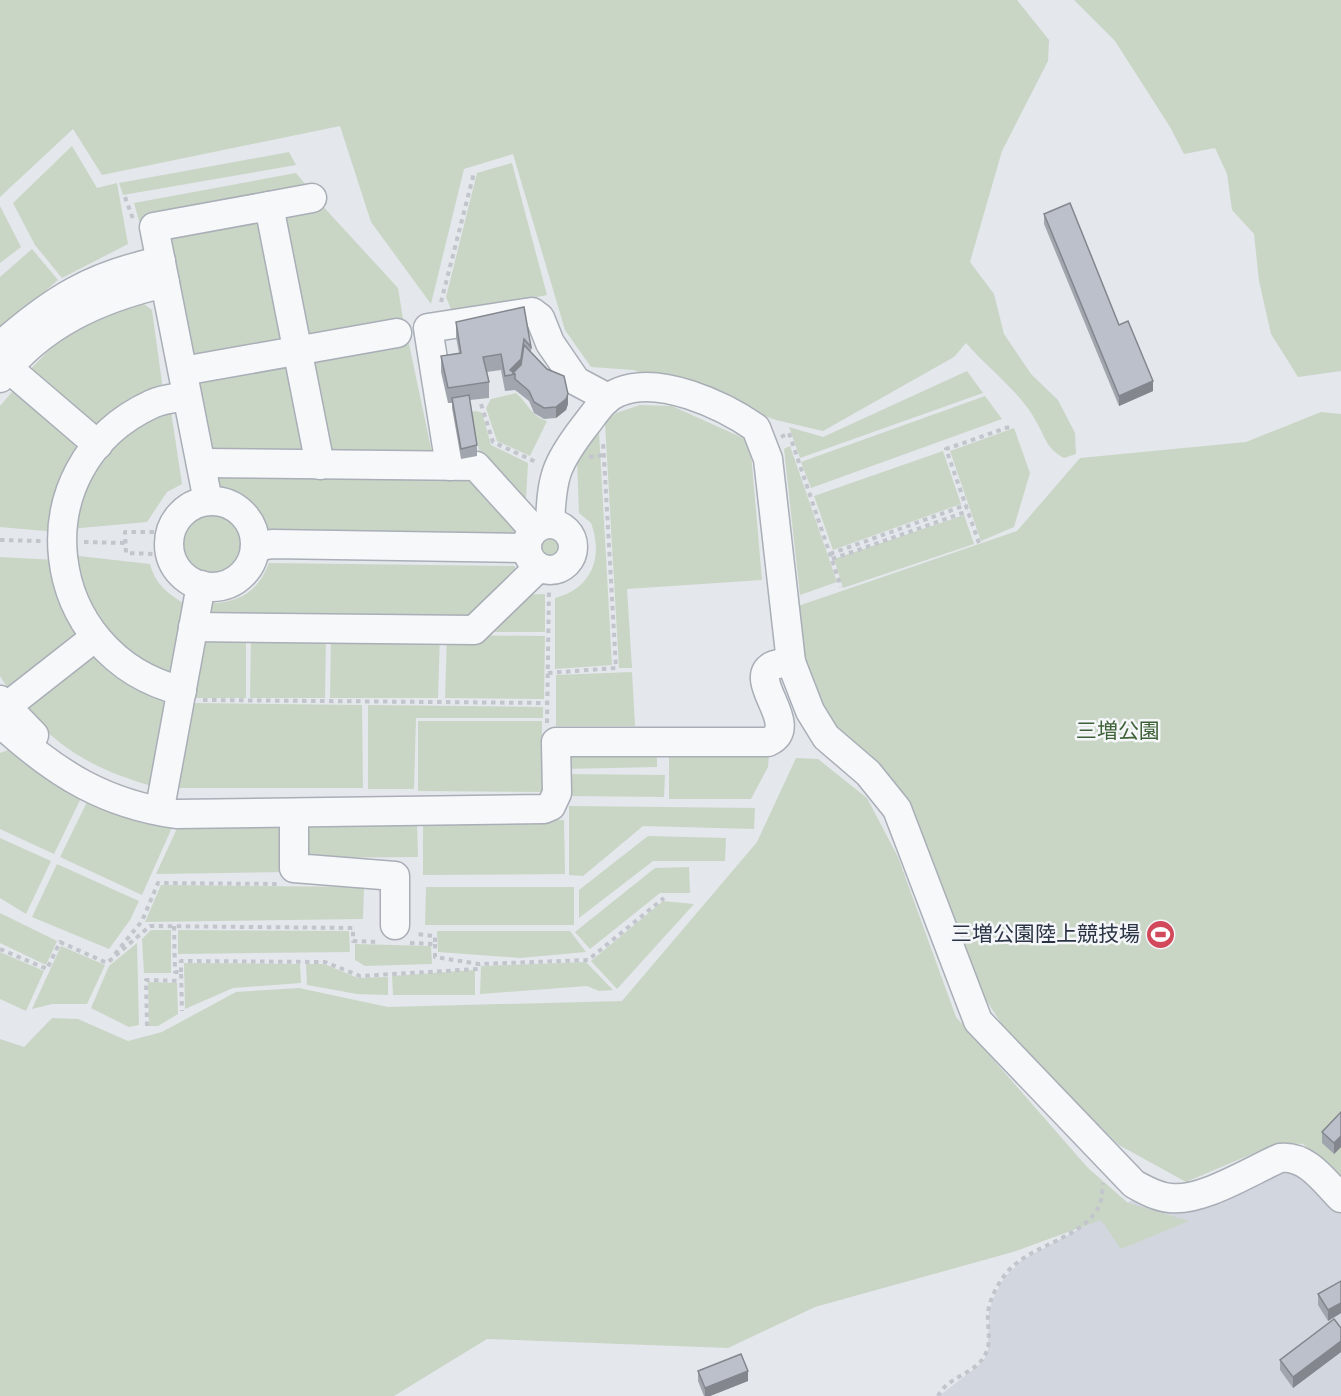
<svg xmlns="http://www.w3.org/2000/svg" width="1341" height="1396" viewBox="0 0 1341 1396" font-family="Quicksand,'Noto Sans JP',sans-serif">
  <rect width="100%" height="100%" fill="#e4e7ec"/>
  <path fill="#d2d6de" d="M 1283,1167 L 1303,1170 L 1341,1209 L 1341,1396 L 939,1396 L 983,1362 L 988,1351 L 989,1312 L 993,1299 L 1004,1278 L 1022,1260 L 1138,1197 Z"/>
  <g fill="#c9d6c5">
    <path d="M 0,0 L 1017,0 L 1049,40 L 1048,61 L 1002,151 L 970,262 L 994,294 L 1004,334 L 1031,374 L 1058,400 L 1075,433 L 1076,454 L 1064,458 C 1047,449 1046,439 1037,423 C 1021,392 989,370 966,343 L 954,357 L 823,431 L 776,420 L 633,370 L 591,367 L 565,330 L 513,154 L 464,169 L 431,304 L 371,222 L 340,126 L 102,175 L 73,129 L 0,197 Z"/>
    <path d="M 1074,0 L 1341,0 L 1341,371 L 1298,377 L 1271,334 L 1259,281 L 1254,234 L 1232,210 L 1227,174 L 1215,148 L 1184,154 L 1170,127 L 1115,41 Z"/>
    <path d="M 72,146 L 97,188 L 117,183 L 128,244 L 62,278 L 35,245 L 13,203 Z"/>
    <path d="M 289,152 L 296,165 L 123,195 L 119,183 Z"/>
    <path d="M 512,163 L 547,295 L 453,314 L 446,297 L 477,173 Z"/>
    <path d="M 296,173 L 310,190 L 139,221 L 134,203 Z"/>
    <path d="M 319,202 L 398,288 L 403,319 L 304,338 L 276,211 Z"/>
    <path d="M 0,206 L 21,247 L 0,263 Z"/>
    <path d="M 263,214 L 286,341 L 189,360 L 160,233 Z"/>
    <path d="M 32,249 L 58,280 L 0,330 L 0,277 Z"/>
    <path d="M 144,304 L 152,310 L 163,390 L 94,434 L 24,376 C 35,365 46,352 58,342 C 82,322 114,313 144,304 Z"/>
    <path d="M 408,339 L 432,453 L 327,452 L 306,356 Z"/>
    <path d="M 290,361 L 306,452 L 211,452 L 194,378 Z"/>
    <path d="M 967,371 L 983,393 L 800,458 L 789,427 L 823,437 Z"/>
    <path d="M 18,385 L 87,446 L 56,532 L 0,527 L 0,406 Z"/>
    <path d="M 516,393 C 528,403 531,416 547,421 L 530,456 L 497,441 L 486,408 L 491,399 Z"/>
    <path d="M 985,396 L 1002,419 L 811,488 L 801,462 Z"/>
    <path d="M 170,405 L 182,484 L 167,492 L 147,522 L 70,529 L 103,450 Z"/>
    <path d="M 640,405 L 672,406 L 743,438 L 751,453 L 762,580 L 627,589 L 632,668 L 619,668 L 605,423 L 616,413 Z"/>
    <path d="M 476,411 L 482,413 L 491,445 L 528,463 L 526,498 L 515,499 L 481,461 L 472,412 Z"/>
    <path d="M 1321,412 L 1341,414 L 1341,1183 L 1303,1144 L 1278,1143 L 1186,1182 L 1119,1145 L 1015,1045 L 983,995 L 923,840 L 829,723 L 797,650 L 798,606 L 1017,531 L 1080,458 L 1246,442 Z"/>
    <path d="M 1014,428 L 1030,473 L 1014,527 L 981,541 L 950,451 Z"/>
    <path d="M 599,431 L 612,665 L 555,669 L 555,598 C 591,589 604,558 591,523 L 579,513 L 577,461 Z"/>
    <path d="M 790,446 L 837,582 L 800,595 L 784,449 Z"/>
    <path d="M 943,451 L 961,504 L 833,550 L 814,496 Z"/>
    <path d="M 211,470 L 473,474 L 522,533 L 515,538 L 267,533 C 263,501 240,491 211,484 Z"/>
    <circle cx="212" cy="544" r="37"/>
    <path d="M 964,515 L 974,544 L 843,588 L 834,559 Z"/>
    <circle cx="551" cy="548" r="16"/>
    <path d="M 70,555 L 150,564 C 155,584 168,594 185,604 L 172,682 L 100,635 Z"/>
    <path d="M 0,557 L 56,560 L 85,637 L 11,693 L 0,676 Z"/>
    <path d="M 269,563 L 515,566 L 515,577 L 471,625 L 208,622 L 212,603 C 241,602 259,590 269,563 Z"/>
    <path d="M 545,594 L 545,632 L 487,632 L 516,595 Z"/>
    <path d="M 246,632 L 246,698 L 193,698 L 206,633 Z"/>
    <path d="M 251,633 L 326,635 L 325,698 L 250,698 Z"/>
    <path d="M 331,635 L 440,635 L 438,698 L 330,698 Z"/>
    <path d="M 447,635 L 545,636 L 544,699 L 445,698 Z"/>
    <path d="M 92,647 L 170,695 L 155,787 C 96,770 61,751 21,705 Z"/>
    <path d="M 632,672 L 635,726 L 556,726 L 556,675 Z"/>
    <path d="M 192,703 L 362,705 L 363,788 L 175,788 Z"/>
    <path d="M 368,705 L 543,707 L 543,718 L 416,718 L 414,789 L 368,789 Z"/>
    <path d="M 418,721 L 542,721 L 542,792 L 418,791 Z"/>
    <path d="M 657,745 L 657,767 L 565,769 L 565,747 Z"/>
    <path d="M 14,748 L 82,796 L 54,854 L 0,829 L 0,753 Z"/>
    <path d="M 669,754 L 769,755 L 768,767 L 751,799 L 669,799 Z"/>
    <path d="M 796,758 L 818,759 L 867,798 L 898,857 L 956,1017 L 1088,1168 L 1128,1203 L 1189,1221 L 1121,1249 L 1101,1220 L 1013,1252 L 815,1307 L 728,1348 L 487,1339 L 394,1396 L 0,1396 L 0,1039 L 24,1047 L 52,1018 L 78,1019 L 128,1041 L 162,1032 L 236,992 L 299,988 L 388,1007 L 622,1001 L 757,842 Z"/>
    <path d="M 565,774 L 665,775 L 664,797 L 565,796 Z"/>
    <path d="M 89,798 L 174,823 L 142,895 L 60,857 Z"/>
    <path d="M 569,806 L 755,808 L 754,829 L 643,826 L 583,876 L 569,875 Z"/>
    <path d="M 564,820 L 565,874 L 423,875 L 423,822 Z"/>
    <path d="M 305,821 L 417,822 L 418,857 L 305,858 Z"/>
    <path d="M 179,824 L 282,826 L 282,872 L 156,874 Z"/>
    <path d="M 648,836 L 726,838 L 725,861 L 653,861 L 579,918 L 579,890 Z"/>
    <path d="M 0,838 L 51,861 L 26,914 L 0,898 Z"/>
    <path d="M 57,864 L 139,901 L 130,920 L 109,949 L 32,917 Z"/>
    <path d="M 689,867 L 690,893 L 660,893 L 590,949 L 575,932 L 655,868 Z"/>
    <path d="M 161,885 L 364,887 L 363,919 L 145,922 Z"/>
    <path d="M 426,887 L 574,887 L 574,925 L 425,925 Z"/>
    <path d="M 663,901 L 694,904 L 617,989 L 591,961 Z"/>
    <path d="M 0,913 L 57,941 L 46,965 L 0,943 Z"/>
    <path d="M 151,930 L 171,930 L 171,973 L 144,973 L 142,939 Z"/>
    <path d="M 178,930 L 349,931 L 350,952 L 178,954 Z"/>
    <path d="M 437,931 L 570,931 L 586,952 L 520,958 L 438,952 Z"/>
    <path d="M 137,943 L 139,1025 L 129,1027 L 91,1008 L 109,966 Z"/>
    <path d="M 355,944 L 431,946 L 432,964 L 365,966 L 355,960 Z"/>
    <path d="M 61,946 L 105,965 L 87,1004 L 52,1004 L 32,1009 Z"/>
    <path d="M 0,952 L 44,971 L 26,1011 L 0,999 Z"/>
    <path d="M 586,962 L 613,990 L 599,991 L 587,986 L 480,994 L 481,966 Z"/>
    <path d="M 184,963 L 300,964 L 301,983 L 233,988 L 185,1009 Z"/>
    <path d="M 306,964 L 324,964 L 358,978 L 388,977 L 388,995 L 357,994 L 307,985 Z"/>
    <path d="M 475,970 L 475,995 L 393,995 L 392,976 Z"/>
    <path d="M 148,982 L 177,983 L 178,1014 L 158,1026 L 149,1026 Z"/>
  </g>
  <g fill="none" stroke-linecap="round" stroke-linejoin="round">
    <defs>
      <g id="minor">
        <path d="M 269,206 L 312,198"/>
        <path d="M 0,346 C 52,300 92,275 161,261"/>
        <path d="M 8,368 L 98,445"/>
        <path d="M 183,371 L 397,333"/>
        <path d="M 0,378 C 41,324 100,298 165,283"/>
        <path d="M 201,463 L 476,466 L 534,530"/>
        <path d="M 450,466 L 428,328 L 532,312 L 540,318 L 550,343 L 576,381 L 608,398"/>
        <path d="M 208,501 L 154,227 L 269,206 L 320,465"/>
        <circle cx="212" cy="544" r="43"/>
        <path d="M 550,523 C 552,477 555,465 584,427 C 594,415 603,398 619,392 C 659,375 723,405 756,428 L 768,459 L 791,662 L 810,711 L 826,737 L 868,773 L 897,809 L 978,1021 L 1134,1184 C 1145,1190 1157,1197 1170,1198 C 1202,1202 1250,1171 1280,1158 C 1307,1155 1324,1181 1341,1198"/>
        <circle cx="550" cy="547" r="23"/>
        <path d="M 255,547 L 272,544 L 526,548"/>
        <path d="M 193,627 L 474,630 L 538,568"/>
        <path d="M 182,691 C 40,656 17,466 152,404 C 162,399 176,398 187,396"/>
        <path d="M 0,700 L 34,735"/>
        <path d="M 6,707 L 94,638"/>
        <path d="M 0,728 L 6,728 C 58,775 106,804 176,814 L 544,809 L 551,806 L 557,793 L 556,742 L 768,742 C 803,726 746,681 772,666 C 778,663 785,663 791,662"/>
        <path d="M 162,797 L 201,585"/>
        <path d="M 294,814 L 294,868 L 395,876 L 395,925"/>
      </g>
    </defs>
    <use href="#minor" stroke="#a9aeb7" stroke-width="31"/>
    <g stroke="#c2c5cb" stroke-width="4" stroke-dasharray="4.5 4.5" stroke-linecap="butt">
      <path d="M 125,197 L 133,219"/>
      <path d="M 441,302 L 474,173"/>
      <path d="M 481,404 L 493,442 L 538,463"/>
      <path d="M 781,437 L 789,433 L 841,587"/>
      <path d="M 589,457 L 604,455"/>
      <path d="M 154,532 L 125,532 L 126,553 L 155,554"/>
      <path d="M 0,540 L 41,541"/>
      <path d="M 84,542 L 126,543"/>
      <path d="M 979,543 L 946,449 L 1012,426"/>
      <path d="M 830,554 L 966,505"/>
      <path d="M 832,559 L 968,511"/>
      <path d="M 548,673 L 616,668 L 603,441"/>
      <path d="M 203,700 L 547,703"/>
      <path d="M 547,723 L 549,590"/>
      <path d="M 174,926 L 175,972 L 181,972 L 182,1011"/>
      <path d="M 410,943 L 435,944 L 435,936 L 415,934"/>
      <path d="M 435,944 L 435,957 L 479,964 L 588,960 L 664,898"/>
      <path d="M 0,949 L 47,969 L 60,942 L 107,963 L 150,926 L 353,928 L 353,941 L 379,942"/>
      <path d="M 115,954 L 142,921 L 158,883 L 280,884"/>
      <path d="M 181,972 L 181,961 L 325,962 L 360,976 L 478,969 L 479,964"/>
      <path d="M 147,1026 L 146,980 L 181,981"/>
      <path d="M 938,1396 C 948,1375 980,1374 987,1350 C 991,1339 987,1325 988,1313 C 989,1299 1000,1279 1010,1269 C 1035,1244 1078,1239 1097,1210 C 1102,1203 1102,1191 1103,1183"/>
    </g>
    <use href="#minor" stroke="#f7f8fa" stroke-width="28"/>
  </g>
  <g fill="#a1a5ae">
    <path d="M 1044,214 L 1119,325 L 1153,391 L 1119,406 L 1044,224 Z"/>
    <path d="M 524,307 L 531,347 L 531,352 L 568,404 L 566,410 L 556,418 L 544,419 L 534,413 L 529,401 L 515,390 L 505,391 L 501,370 L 487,372 L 489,382 L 489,398 L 470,400 L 477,445 L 477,456 L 461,459 L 452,408 L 452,403 L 448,403 L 441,372 L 441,356 L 459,353 L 456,337 L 456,322 Z"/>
    <path d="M 1341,1112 L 1341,1147 L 1334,1154 L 1322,1143 L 1322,1132 Z"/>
    <path d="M 1341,1281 L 1341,1313 L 1328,1321 L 1318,1305 L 1318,1294 Z"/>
    <path d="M 1341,1328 L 1341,1352 L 1293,1388 L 1280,1370 L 1280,1360 Z"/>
    <path d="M 698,1371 L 748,1381 L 710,1396 L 704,1396 L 698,1381 Z"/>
  </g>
  <g fill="#83868d">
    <path d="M 524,339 L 524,355 L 521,375 L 515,374 L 510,370 Z"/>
    <path d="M 1153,381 L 1153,391 L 1119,406 L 1119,396 Z"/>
    <path d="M 568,394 L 568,404 L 566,410 L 556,418 L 556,407 Z"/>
    <path d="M 1341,1136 L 1341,1147 L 1334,1154 L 1334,1143 Z"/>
    <path d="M 1341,1303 L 1341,1313 L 1328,1321 L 1328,1310 Z"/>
    <path d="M 1341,1341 L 1341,1352 L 1293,1388 L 1293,1377 Z"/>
    <path d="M 748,1371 L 748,1381 L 710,1396 L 705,1396 L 705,1388 Z"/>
  </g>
  <g fill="#bbc0ca" stroke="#83868d" stroke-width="1.5">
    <path d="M 1070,203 L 1119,325 L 1128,321 L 1153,381 L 1119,396 L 1044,214 Z"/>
    <path d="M 524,307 L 531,347 L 524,339 L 521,359 L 510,370 L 515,374 L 505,376 L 501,354 L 483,357 L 489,382 L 448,388 L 441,356 L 461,353 L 456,322 Z"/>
    <path d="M 524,345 L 547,369 L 564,376 L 568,394 L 566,399 L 556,407 L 544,408 L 534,402 L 529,391 L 515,379 L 515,374 L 513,373 L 521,365 Z"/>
    <path d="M 469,395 L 477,445 L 461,449 L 452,398 Z"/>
    <path d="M 1341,1112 L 1341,1136 L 1334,1143 L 1322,1132 Z"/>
    <path d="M 1341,1281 L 1341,1303 L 1328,1310 L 1318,1294 Z"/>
    <path d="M 1334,1319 L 1341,1328 L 1341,1341 L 1293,1377 L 1280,1360 Z"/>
    <path d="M 741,1354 L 748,1371 L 705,1388 L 698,1371 Z"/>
  </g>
  <defs>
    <symbol id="stadium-disc" viewBox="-11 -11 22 22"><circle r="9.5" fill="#d1495b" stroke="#f4f6f9"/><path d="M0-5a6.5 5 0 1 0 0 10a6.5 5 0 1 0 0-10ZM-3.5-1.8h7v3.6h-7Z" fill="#fff"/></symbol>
  </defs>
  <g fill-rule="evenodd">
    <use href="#stadium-disc" x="1144" y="918" width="33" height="33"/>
  </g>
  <g text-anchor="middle" stroke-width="5" stroke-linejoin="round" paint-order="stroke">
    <g font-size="21" fill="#3f6138" stroke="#f4f6f9">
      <text x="1118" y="738">三増公園</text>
    </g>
    <g font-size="21" fill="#2b3445" stroke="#f4f6f9" text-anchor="end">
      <text x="1140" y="941">三増公園陸上競技場</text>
    </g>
  </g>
</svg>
